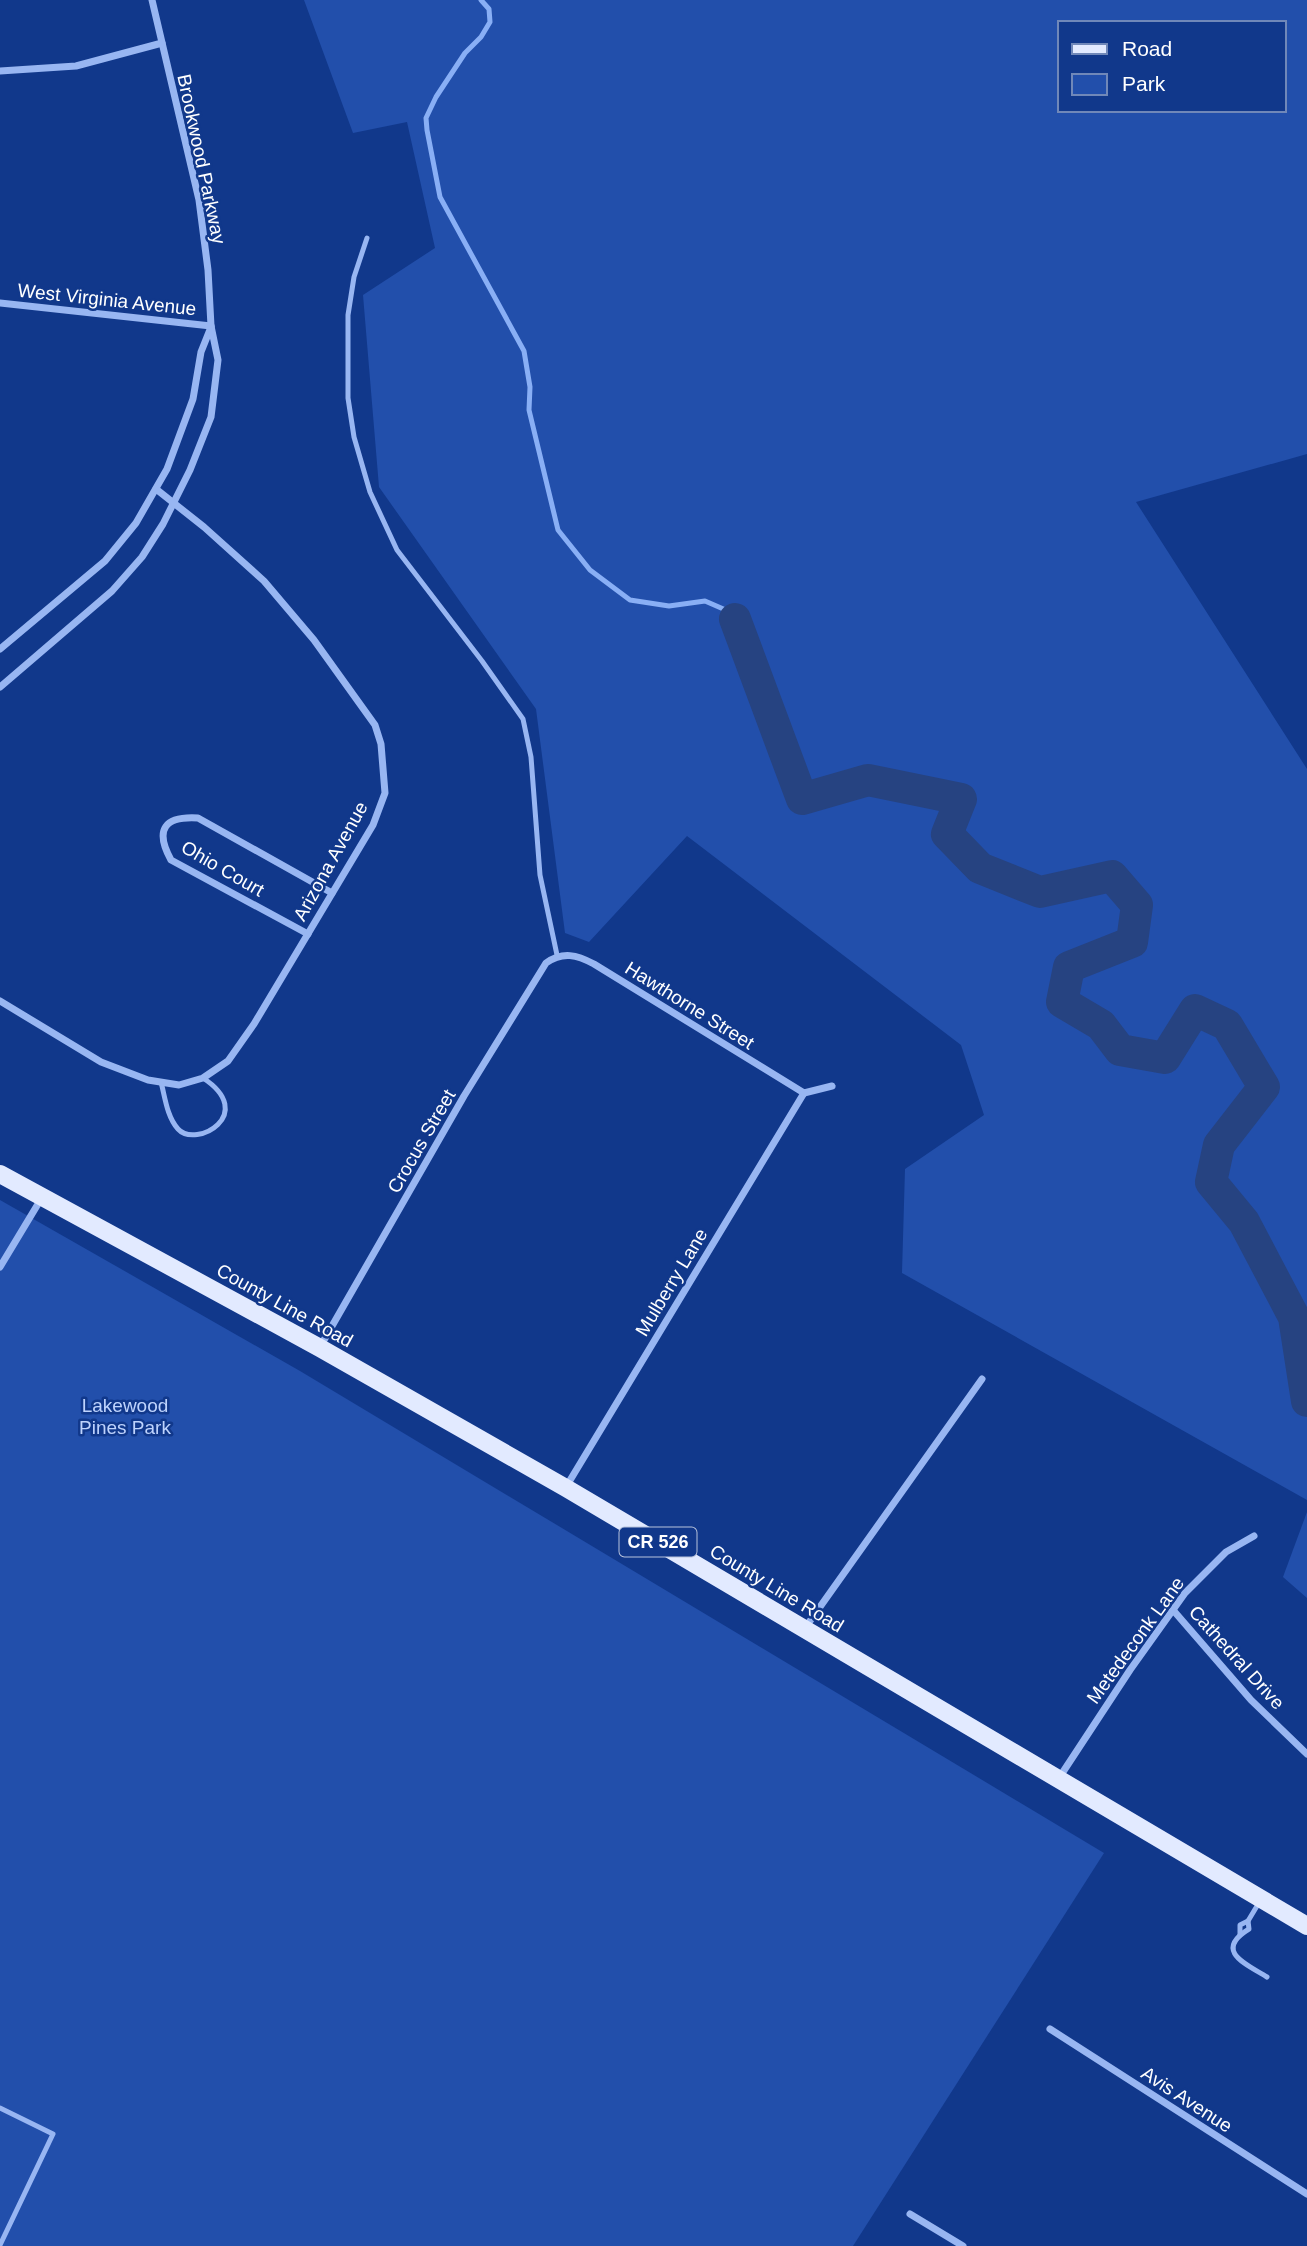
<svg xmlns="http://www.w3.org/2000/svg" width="1307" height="2246" viewBox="0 0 1307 2246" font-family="Helvetica,sans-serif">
  <rect width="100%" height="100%" fill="#11388b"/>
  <g fill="#224fab" fill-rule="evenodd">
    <path d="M 304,0 L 1307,0 L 1307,454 L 1136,502 L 1307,769 L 1307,1500 L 902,1273 L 905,1169 L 984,1115 L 961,1045 L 687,836 L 589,942 L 565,933 L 536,709 L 379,487 L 363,295 L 435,248 L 407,122 L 353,133 ZM 1060,23 L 1284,23 L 1284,110 L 1060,110 Z"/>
    <path d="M 0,1200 L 300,1371 L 1104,1853 L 853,2246 L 0,2246 Z"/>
    <path d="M 1307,1512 L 1307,1598 L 1283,1577 Z"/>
  </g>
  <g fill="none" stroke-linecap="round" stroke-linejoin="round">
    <path stroke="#89aff5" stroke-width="5" d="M 481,0 L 489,9 L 490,22 L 481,37 L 465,53 L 436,97 L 426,118 L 427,130 L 440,197 L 524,351 L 530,387 L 529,410 L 558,530 L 590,570 L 630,600 L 669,606 L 705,601 L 728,611 L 735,619"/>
    <path stroke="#264381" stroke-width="32" d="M 735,619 L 802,799 L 868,780 L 961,799 L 947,834 L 980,868 L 1040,892 L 1112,876 L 1137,905 L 1132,942 L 1069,967 L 1062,1002 L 1101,1025 L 1120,1050 L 1165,1058 L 1195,1010 L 1227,1025 L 1264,1087 L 1219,1145 L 1211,1182 L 1244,1222 L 1294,1317 L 1307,1401"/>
    <g stroke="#98b6f2" stroke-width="5">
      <path d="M 367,238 L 354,277 L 348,315 L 348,398 L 354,437 L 370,492 L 397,550 L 482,661 L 523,719 L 531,757 L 540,875 L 557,955"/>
      <path d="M 161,1082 C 165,1097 167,1117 178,1129 C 196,1149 258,1114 203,1078"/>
      <path d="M 1260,1901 L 1248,1921 L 1249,1929 C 1213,1951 1246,1964 1267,1977"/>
      <path d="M 1240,1935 L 1240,1925 L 1248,1921"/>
      <path d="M 0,2108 L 53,2134 L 0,2245"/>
    </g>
    <g stroke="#98b6f2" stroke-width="7">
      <path d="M 0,71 L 76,66 L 162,43"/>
      <path d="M 0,303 L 211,326"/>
      <path d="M 0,649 L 105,561 L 136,523 L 167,469 L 193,399 L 201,352 L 211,327"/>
      <path d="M 0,687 L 112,591 L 142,557 L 163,524 L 190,470 L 211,417 L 218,360 L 211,326 L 208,270 L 199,200 L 152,0"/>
      <path d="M 308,934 L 171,860 C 154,829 165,816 198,818 L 332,893"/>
      <path d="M 0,1001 L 101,1062 L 148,1080 L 179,1085 L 203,1078 L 228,1061 L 254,1024 L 373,825 L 385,793 L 381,744 L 375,725 L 314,640 L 264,581 L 204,527 L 156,489"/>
      <path d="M 804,1093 L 832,1086"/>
      <path d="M 0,1267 L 41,1199"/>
      <path d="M 320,1347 L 464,1096 L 546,963 C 563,951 577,955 594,964 L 804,1093"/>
      <path d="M 566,1487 L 804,1093"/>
      <path d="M 1173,1610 L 1251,1700 L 1307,1754"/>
      <path d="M 805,1628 L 982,1379"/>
      <path d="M 1059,1778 L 1130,1670 L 1185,1593 L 1226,1552 L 1254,1536"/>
      <path d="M 1050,2029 L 1307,2194"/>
      <path d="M 910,2214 L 963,2246"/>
    </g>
    <path stroke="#e2eaff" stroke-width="18" d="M 0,1174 L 320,1348 L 566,1488 L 1307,1926"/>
  </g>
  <g text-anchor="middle" stroke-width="5" stroke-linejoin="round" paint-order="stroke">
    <rect fill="#11388b" stroke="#b8c3dc" stroke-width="2" x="619.5" y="1527.5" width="77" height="29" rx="5"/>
    <g font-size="18" font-weight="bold" fill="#fff">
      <text x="658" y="1548">CR 526</text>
    </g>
    <g font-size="19" fill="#fff" stroke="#11388b">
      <text transform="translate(202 159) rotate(78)" y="7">Brookwood Parkway</text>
      <text transform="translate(107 299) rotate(6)" y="7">West Virginia Avenue</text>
      <text transform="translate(330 861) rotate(-61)" y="7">Arizona Avenue</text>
      <text transform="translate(223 868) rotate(30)" y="7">Ohio Court</text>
      <text transform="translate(690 1005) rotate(32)" y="7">Hawthorne Street</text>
      <text transform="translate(421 1141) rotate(-60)" y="7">Crocus Street</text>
      <text transform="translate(671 1282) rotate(-59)" y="7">Mulberry Lane</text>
      <text transform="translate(285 1305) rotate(29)" y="7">County Line Road</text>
      <text transform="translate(777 1588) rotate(31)" y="7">County Line Road</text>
      <text transform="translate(1135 1640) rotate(-54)" y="7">Metedeconk Lane</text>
      <text transform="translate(1237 1657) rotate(48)" y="7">Cathedral Drive</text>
      <text transform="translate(1187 2099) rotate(33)" y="7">Avis Avenue</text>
    </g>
    <g font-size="19" fill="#bed3fd" stroke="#11388b">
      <text x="125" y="1412">Lakewood<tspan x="125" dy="22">Pines Park</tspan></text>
    </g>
  </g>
  <rect x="1058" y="21" width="228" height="91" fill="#11388b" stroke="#7088b9" stroke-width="2"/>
  <rect x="1072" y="44" width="35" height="10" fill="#e2eaff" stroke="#7088b9" stroke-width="2"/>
  <text x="1122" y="56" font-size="21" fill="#ffffff">Road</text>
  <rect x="1072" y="74" width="35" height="21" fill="#224fab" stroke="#7088b9" stroke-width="2"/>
  <text x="1122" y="91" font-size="21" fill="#ffffff">Park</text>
</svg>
